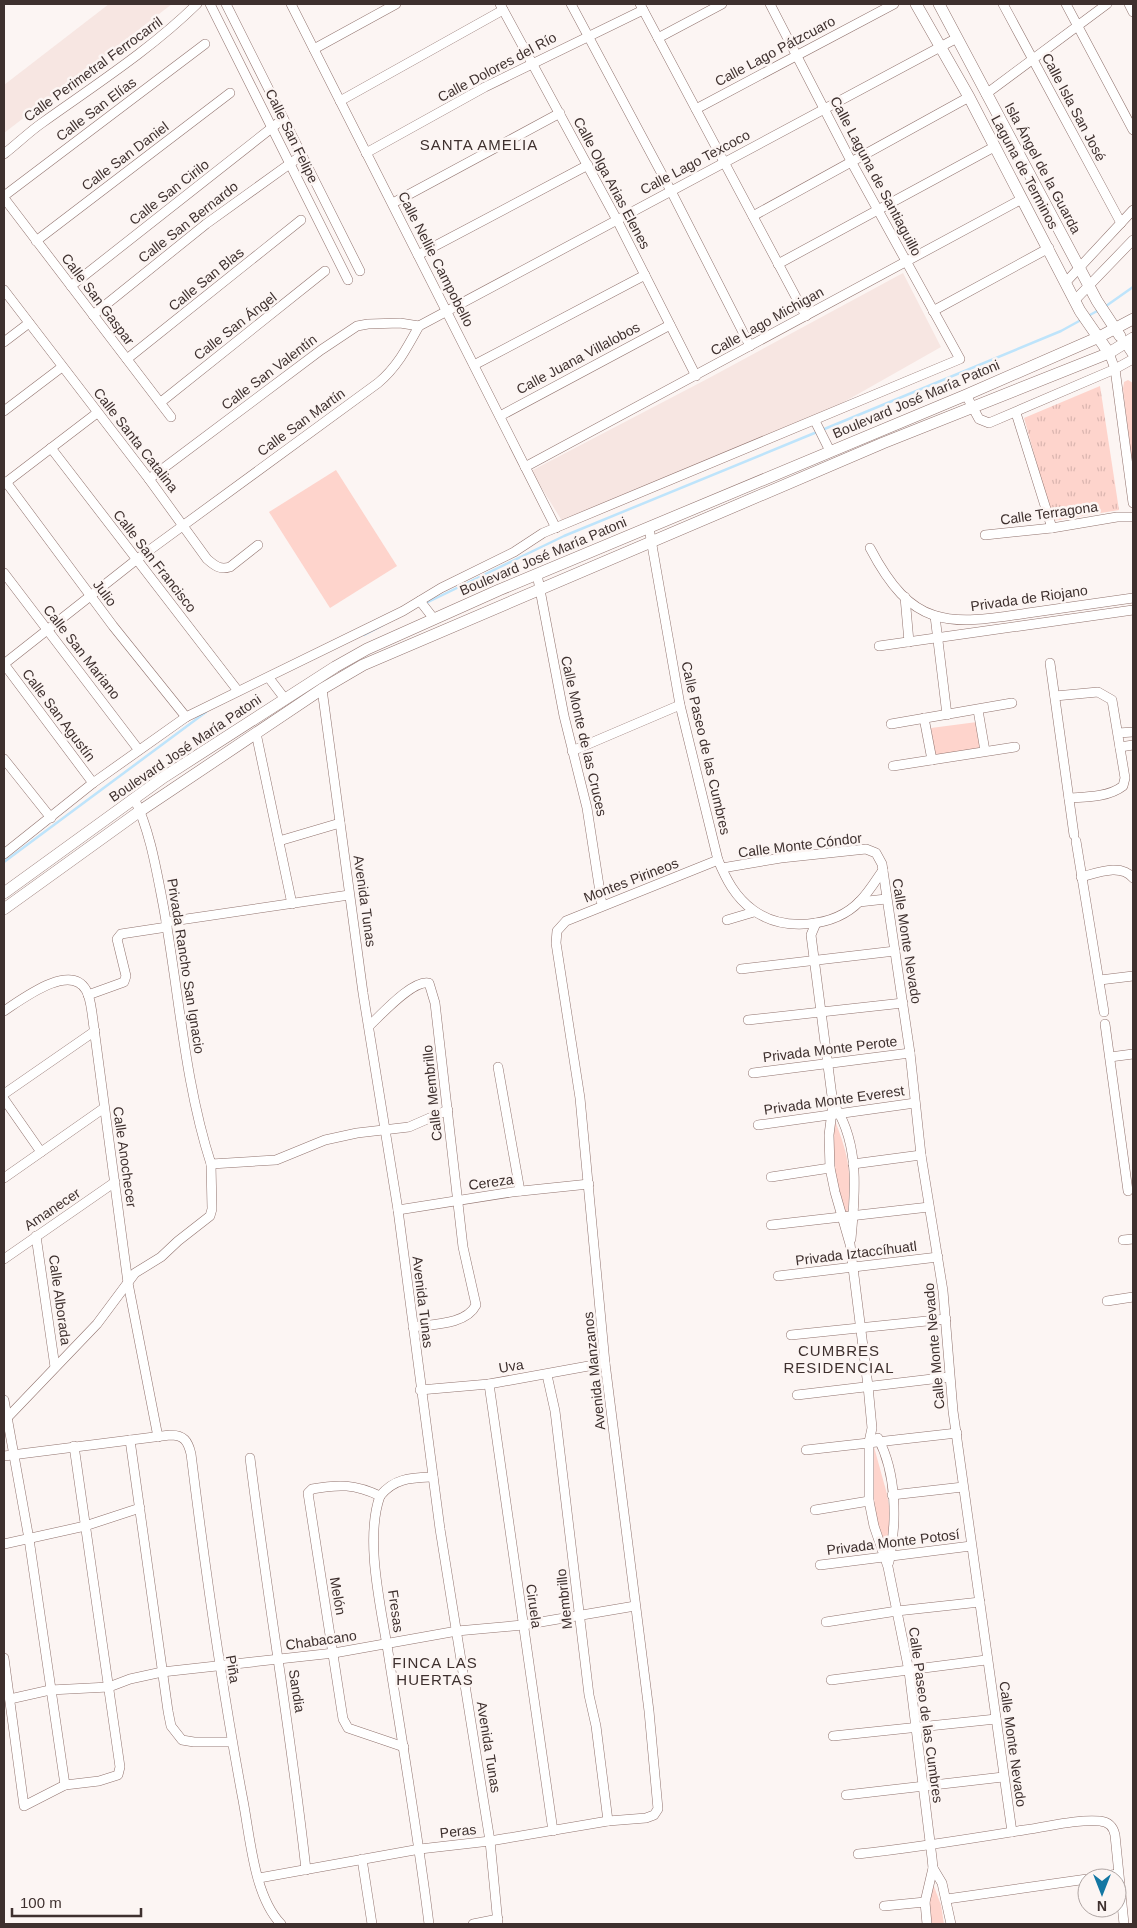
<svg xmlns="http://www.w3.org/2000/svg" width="1137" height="1928" viewBox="0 0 1137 1928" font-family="Arial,sans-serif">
  <defs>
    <pattern id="grass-tufts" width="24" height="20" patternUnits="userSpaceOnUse" patternTransform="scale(1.25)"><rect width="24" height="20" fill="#fed4cc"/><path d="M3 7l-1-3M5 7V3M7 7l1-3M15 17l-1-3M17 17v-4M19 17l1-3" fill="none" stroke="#dbb6b0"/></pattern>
  </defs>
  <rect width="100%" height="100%" fill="#fcf5f3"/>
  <g fill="#f7e6e2">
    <path d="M 109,4 L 172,4 L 4,133 L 4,85 Z"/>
    <path d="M 903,273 L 941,347 L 821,415 L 564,524 L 531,471 L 709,378 Z"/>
  </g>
  <path fill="url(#grass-tufts)" d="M 1100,386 L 1119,510 L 1053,521 L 1024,418 Z"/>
  <g fill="#fed4cc">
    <path d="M 1128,380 L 1133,383 L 1133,472 L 1123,389 L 1124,382 Z"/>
    <path d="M 336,470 L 397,566 L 330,608 L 269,512 Z"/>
    <path d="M 977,722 L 980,750 L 935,756 L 931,728 Z"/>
    <path d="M 835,1121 C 850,1158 852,1178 847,1217 C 835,1183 830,1157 835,1121 Z"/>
    <path d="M 874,1447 L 887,1494 L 891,1519 L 887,1552 C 872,1510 872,1492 874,1447 Z"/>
    <path d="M 931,1879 L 941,1905 L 944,1924 L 931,1924 L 928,1907 Z"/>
  </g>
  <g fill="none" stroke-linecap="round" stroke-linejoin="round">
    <g stroke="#bee4fb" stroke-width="2.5">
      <path d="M 1106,306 L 1133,287"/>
      <path d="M 1088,316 L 1099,310"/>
      <path d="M 822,430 L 1061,331 L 1081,320"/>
      <path d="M 426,603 L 564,536 L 817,432"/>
      <path d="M 364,635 L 383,625"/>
      <path d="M 4,862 L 206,712"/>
    </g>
    <defs>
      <g id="minor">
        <path d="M 210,4 L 348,280"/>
        <path d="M 226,4 L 360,271"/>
        <path d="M 291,4 L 556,528"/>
        <path d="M 500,4 L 617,220 L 696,376"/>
        <path d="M 571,4 L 671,191 L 750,346"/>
        <path d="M 640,4 L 806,316"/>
        <path d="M 1003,4 L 1121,223"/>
        <path d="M 1066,4 L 1133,130"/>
        <path d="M 1129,4 L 1133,12"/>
        <path d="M 658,38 L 722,4"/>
        <path d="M 314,49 L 396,4"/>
        <path d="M 986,94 L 1107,4"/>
        <path d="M 340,101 L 503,10"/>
        <path d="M 696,109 L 894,4"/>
        <path d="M 366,153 L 485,87 L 643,10"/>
        <path d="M 4,154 C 17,144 29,132 42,123 C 95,85 150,50 197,4"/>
        <path d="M 4,196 L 205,44"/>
        <path d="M 4,198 L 171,417"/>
        <path d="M 393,203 L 560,113"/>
        <path d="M 753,216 L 969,97"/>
        <path d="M 36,241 L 230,93"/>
        <path d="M 418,255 L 588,165"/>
        <path d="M 778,264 L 994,147"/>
        <path d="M 1066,282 L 1133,210"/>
        <path d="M 71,286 L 283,119"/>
        <path d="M 4,290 L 149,479 L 207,559 C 215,566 220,570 230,567 L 258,545"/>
        <path d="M 1075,300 L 1133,240"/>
        <path d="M 933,311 L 1049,248"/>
        <path d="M 93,315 L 206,224 L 302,155"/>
        <path d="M 419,326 L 957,38"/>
        <path d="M 4,342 L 29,323"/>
        <path d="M 1125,343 L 1133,355"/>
        <path d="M 1109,353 L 1115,369 L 1133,503"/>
        <path d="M 127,359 L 301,220"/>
        <path d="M 474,365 L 645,275"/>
        <path d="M 966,395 L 979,419 L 989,423 L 1115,369 L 1133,359"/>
        <path d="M 161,402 L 325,271"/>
        <path d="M 4,411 L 62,367"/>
        <path d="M 1016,413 L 1052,528"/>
        <path d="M 500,416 L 670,325"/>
        <path d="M 815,421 L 830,451"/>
        <path d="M 51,448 L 238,691"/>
        <path d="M 525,467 L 1022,199"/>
        <path d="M 149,479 L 321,350 L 357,326 L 368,324 L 400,323 L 419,326"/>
        <path d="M 6,482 L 113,626 L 186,717"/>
        <path d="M 4,484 L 97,413"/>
        <path d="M 649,528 L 680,705 L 718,860 C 726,879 735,897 753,910 C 783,932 834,928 860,901 C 869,892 876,880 883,870"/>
        <path d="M 985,535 L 1052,528 L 1117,517 L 1133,517"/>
        <path d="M 870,548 C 912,628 946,626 1028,613 C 1063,608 1098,603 1133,598"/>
        <path d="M 4,573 L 138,749"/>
        <path d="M 537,574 L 564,716 L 587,808 L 602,905"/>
        <path d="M 905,597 L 909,642"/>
        <path d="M 420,601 L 434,619"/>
        <path d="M 935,616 L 947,715"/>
        <path d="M 879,646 L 1133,610"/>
        <path d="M 1050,663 L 1074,835"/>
        <path d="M 4,664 L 136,560 L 378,383 C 397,367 407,348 419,326"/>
        <path d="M 4,664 L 93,783"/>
        <path d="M 269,678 L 285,699"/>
        <path d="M 322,689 L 363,993 L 398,1210 L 440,1529 L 490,1841 L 498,1924"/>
        <path d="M 1055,696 L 1098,692 L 1112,700 L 1125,778 L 1123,786 C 1109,797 1087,797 1069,798"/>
        <path d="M 978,710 L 985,751"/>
        <path d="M 924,718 L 932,760"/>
        <path d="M 891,724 L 1012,703"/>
        <path d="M 256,733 L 292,904"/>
        <path d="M 1118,733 L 1133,732"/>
        <path d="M 1120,747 L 1133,745"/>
        <path d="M 572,751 L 680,705"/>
        <path d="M 4,759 L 51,818"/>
        <path d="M 893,766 L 1015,747"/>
        <path d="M 134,798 C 150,831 156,868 163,904 C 179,990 184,1081 211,1164 L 276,1160 L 325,1140 L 357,1133 L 409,1127 L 448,1110"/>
        <path d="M 279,841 L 340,823"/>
        <path d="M 1076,841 L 1104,1012"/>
        <path d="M 4,854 L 93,783 L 186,717 L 403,611 L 441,588 L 514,552 L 543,533 L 960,359 L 852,163 L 770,4"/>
        <path d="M 722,868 L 781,858 L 866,849 L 876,853 L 882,864 L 910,1053 L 921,1155 L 943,1291 L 953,1411 L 1012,1832"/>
        <path d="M 1081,877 C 1097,873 1121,863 1133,878"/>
        <path d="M 859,902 L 886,899"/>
        <path d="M 727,920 L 754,912"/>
        <path d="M 166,922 L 349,895"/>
        <path d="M 816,923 L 811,935 L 833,1104 L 829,1135 L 830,1168 L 835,1192 L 850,1244 L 868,1386 L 872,1428 L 869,1442 L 869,1501 L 874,1526 L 888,1567 L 909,1671 L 932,1858 L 933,1868 L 925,1902 L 927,1924"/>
        <path d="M 741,969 L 895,951"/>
        <path d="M 1100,980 L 1133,976"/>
        <path d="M 88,995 L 124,982 L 126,976 L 117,939 L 121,934 L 167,927"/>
        <path d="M 4,1011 C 21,1000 70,962 86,990 C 90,997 91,1006 92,1013 L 128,1283 L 158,1437"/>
        <path d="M 748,1020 L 903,1003"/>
        <path d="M 1105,1024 L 1128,1191"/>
        <path d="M 369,1026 C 381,1015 413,979 429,983 L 435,1003 L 463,1247 L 476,1305 C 466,1325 432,1324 413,1327"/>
        <path d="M 1110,1057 L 1133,1054"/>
        <path d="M 498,1067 L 520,1191"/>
        <path d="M 753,1073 L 910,1053"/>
        <path d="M 4,1094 L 95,1031"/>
        <path d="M 4,1099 L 41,1152"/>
        <path d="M 836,1108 C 860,1147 855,1196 851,1239"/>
        <path d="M 758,1125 L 915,1103"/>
        <path d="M 853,1164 L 921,1155"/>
        <path d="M 771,1177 L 830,1168"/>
        <path d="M 4,1178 L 104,1108"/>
        <path d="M 398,1210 L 512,1192 L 589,1184"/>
        <path d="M 771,1225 L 929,1207"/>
        <path d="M 36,1236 L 55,1367"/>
        <path d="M 1123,1240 L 1133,1239"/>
        <path d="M 4,1259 L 115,1182"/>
        <path d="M 778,1276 L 938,1257"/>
        <path d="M 1107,1301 L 1133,1297"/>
        <path d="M 791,1335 L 946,1319"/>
        <path d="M 547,1375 L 555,1411 L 589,1695 L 596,1726 L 608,1821"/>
        <path d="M 489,1384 L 553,1831"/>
        <path d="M 420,1390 L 489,1384 L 605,1363"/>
        <path d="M 797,1395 L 949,1377"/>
        <path d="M 4,1400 L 29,1539 L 65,1785"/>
        <path d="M 6,1419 L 97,1324 L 135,1273 L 161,1257 L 178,1241 L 210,1216 L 212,1209 L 211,1164"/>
        <path d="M 878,1438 C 897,1474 897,1523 889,1562"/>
        <path d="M 130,1440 L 168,1711 L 171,1726 L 182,1740 L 194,1742 L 232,1742"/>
        <path d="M 806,1450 L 957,1433"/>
        <path d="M 4,1456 L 170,1435 C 184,1435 188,1441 191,1454 C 205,1568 221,1682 242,1795 C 250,1834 253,1895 281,1924"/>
        <path d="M 250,1458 C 267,1596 291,1732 306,1870"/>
        <path d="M 892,1495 L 963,1487"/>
        <path d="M 380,1496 C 364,1541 382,1611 389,1658 C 403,1747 418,1835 429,1924"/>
        <path d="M 815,1510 L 869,1501"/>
        <path d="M 4,1544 L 85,1526 L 140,1508"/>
        <path d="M 820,1565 L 971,1546"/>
        <path d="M 826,1622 L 897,1611 L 980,1602"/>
        <path d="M 4,1658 L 24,1806 L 65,1785 L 99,1781 L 118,1775 L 120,1767 L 74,1446"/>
        <path d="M 831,1680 L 986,1660"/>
        <path d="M 10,1699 L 50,1690 L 109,1687 L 130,1679 L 162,1672 L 334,1653 L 457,1631 L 523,1625 L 635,1606"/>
        <path d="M 833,1736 L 996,1719"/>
        <path d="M 404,1747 L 348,1728 L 343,1719 L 308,1493 L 312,1489 C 339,1484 355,1484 380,1496 C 394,1478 411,1478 433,1477"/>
        <path d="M 846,1795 L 1003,1777"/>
        <path d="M 858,1854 C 914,1848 969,1839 1024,1830 C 1048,1827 1075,1819 1100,1821 C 1109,1822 1113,1826 1115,1835 L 1124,1924"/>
        <path d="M 362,1859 L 372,1924"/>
        <path d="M 933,1868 L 942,1883 L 951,1924"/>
        <path d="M 259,1878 L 420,1849 L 490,1841 L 608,1821 L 646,1818 L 654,1815 L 658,1809 L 649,1711 L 605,1363 L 580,1098 L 556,943 L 557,931 L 566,921 L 718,860"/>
        <path d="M 1090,1878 L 1118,1874"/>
        <path d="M 947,1899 L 1087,1879"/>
        <path d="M 884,1906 L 925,1902"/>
        <path d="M 473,1924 L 498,1919"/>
      </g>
      <g id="secondary">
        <path d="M 916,4 L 969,97 L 1080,311 L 1109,353"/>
        <path d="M 939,4 L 1097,301 L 1120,336"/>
        <path d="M 4,893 L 164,777 L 335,667 L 367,649 L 499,590 L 966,395 L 1099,337 L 1133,319"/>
        <path d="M 4,909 L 140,811 L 322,689 L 363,665 L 883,443 L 1109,353 L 1133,338"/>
      </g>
    </defs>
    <use href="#minor" stroke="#91736e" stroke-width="10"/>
    <use href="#secondary" stroke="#91736e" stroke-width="12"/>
    <use href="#minor" stroke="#fff" stroke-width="9"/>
    <use href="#secondary" stroke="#fff" stroke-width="11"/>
  </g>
  <g text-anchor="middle" stroke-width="5" stroke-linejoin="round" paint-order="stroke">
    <g font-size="14" fill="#3e302e" stroke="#fcf5f3">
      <text transform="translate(775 51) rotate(-28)" y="5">Calle Lago Pátzcuaro</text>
      <text transform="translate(497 67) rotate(-28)" y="5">Calle Dolores del Río</text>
      <text transform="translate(93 69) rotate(-36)" y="5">Calle Perimetral Ferrocarril</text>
      <text transform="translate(1074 107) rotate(62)" y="5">Calle Isla San José</text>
      <text transform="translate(96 109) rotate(-37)" y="5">Calle San Elías</text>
      <text transform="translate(292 136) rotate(64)" y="5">Calle San Felipe</text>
      <text transform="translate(125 156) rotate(-37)" y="5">Calle San Daniel</text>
      <text transform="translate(695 162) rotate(-28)" y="5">Calle Lago Texcoco</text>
      <text transform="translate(1043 168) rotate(62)" y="5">Isla Ángel de la Guarda</text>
      <text transform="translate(1025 172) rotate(62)" y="5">Laguna de Terminos</text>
      <text transform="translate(876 176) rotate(62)" y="5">Calle Laguna de Santiaguillo</text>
      <text transform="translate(612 183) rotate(62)" y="5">Calle Olga Arias Elenes</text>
      <text transform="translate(169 192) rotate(-38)" y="5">Calle San Cirilo</text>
      <text transform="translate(188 222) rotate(-38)" y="5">Calle San Bernardo</text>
      <text transform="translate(436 259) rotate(63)" y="5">Calle Nellie Campobello</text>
      <text transform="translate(206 279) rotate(-39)" y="5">Calle San Blas</text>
      <text transform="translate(98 299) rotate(53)" y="5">Calle San Gaspar</text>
      <text transform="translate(767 321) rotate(-29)" y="5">Calle Lago Michigan</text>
      <text transform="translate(235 326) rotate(-38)" y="5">Calle San Ángel</text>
      <text transform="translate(578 358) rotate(-28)" y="5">Calle Juana Villalobos</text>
      <text transform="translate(269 372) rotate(-37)" y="5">Calle San Valentín</text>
      <text transform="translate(916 399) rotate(-23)" y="5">Boulevard José María Patoni</text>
      <text transform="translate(301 422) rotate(-36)" y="5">Calle San Martín</text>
      <text transform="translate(136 440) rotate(52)" y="5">Calle Santa Catalina</text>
      <text transform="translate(1049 513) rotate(-8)" y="5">Calle Terragona</text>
      <text transform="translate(543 556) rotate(-23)" y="5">Boulevard José María Patoni</text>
      <text transform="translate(155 561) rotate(52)" y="5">Calle San Francisco</text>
      <text transform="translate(105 593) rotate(53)" y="5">Julio</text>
      <text transform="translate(1029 598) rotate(-8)" y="5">Privada de Riojano</text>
      <text transform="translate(82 652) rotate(52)" y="5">Calle San Mariano</text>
      <text transform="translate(59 715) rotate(53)" y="5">Calle San Agustín</text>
      <text transform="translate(584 736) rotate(77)" y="5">Calle Monte de las Cruces</text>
      <text transform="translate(185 748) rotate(-34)" y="5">Boulevard José María Patoni</text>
      <text transform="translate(706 748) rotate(77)" y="5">Calle Paseo de las Cumbres</text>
      <text transform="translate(800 845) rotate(-7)" y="5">Calle Monte Cóndor</text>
      <text transform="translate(631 880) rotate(-21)" y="5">Montes Pirineos</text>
      <text transform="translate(365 901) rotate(82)" y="5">Avenida Tunas</text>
      <text transform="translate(907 941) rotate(81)" y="5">Calle Monte Nevado</text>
      <text transform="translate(186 966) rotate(81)" y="5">Privada Rancho San Ignacio</text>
      <text transform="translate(830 1049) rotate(-7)" y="5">Privada Monte Perote</text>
      <text transform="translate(432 1093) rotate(-96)" y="5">Calle Membrillo</text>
      <text transform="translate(834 1100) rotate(-8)" y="5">Privada Monte Everest</text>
      <text transform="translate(125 1157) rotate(82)" y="5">Calle Anochecer</text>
      <text transform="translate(491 1182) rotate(-8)" y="5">Cereza</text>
      <text transform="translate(52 1209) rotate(-34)" y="5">Amanecer</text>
      <text transform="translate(856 1253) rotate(-7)" y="5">Privada Iztaccíhuatl</text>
      <text transform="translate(60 1300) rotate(82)" y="5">Calle Alborada</text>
      <text transform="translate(423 1302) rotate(83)" y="5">Avenida Tunas</text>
      <text transform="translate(934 1346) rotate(-95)" y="5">Calle Monte Nevado</text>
      <text transform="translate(511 1366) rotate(-9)" y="5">Uva</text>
      <text transform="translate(594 1371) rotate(-96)" y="5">Avenida Manzanos</text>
      <text transform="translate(893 1542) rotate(-7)" y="5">Privada Monte Potosí</text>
      <text transform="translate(338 1596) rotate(80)" y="5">Melón</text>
      <text transform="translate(564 1599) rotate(-96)" y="5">Membrillo</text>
      <text transform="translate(534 1606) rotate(82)" y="5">Ciruela</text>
      <text transform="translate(396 1611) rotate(82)" y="5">Fresas</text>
      <text transform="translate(321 1640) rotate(-8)" y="5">Chabacano</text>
      <text transform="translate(233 1669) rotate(81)" y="5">Piña</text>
      <text transform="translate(297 1691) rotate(81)" y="5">Sandia</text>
      <text transform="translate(926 1715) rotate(82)" y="5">Calle Paseo de las Cumbres</text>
      <text transform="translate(1013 1744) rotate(82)" y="5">Calle Monte Nevado</text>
      <text transform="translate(489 1747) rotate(81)" y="5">Avenida Tunas</text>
      <text transform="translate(458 1831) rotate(-6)" y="5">Peras</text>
    </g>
    <g font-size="15" letter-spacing="1" fill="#3e302e" stroke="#fcf5f3">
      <text x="479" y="150">SANTA AMELIA</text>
      <text x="839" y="1356">CUMBRES<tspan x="839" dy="17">RESIDENCIAL</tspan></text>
      <text x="435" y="1668">FINCA LAS<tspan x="435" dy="17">HUERTAS</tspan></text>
    </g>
  </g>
  <rect width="1137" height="1928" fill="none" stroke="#3e302e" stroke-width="10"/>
  <g transform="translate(1102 1893) rotate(180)"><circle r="24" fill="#fcf5f3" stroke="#b0a6a4"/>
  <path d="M0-4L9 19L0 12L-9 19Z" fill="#1377a3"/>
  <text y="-8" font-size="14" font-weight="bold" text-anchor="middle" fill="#3e302e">N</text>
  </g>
  <path d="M12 1908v8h129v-8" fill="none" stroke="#3e302e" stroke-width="2.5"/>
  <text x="20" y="1908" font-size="15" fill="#3e302e" stroke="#fcf5f3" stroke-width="4" paint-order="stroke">100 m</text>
</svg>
